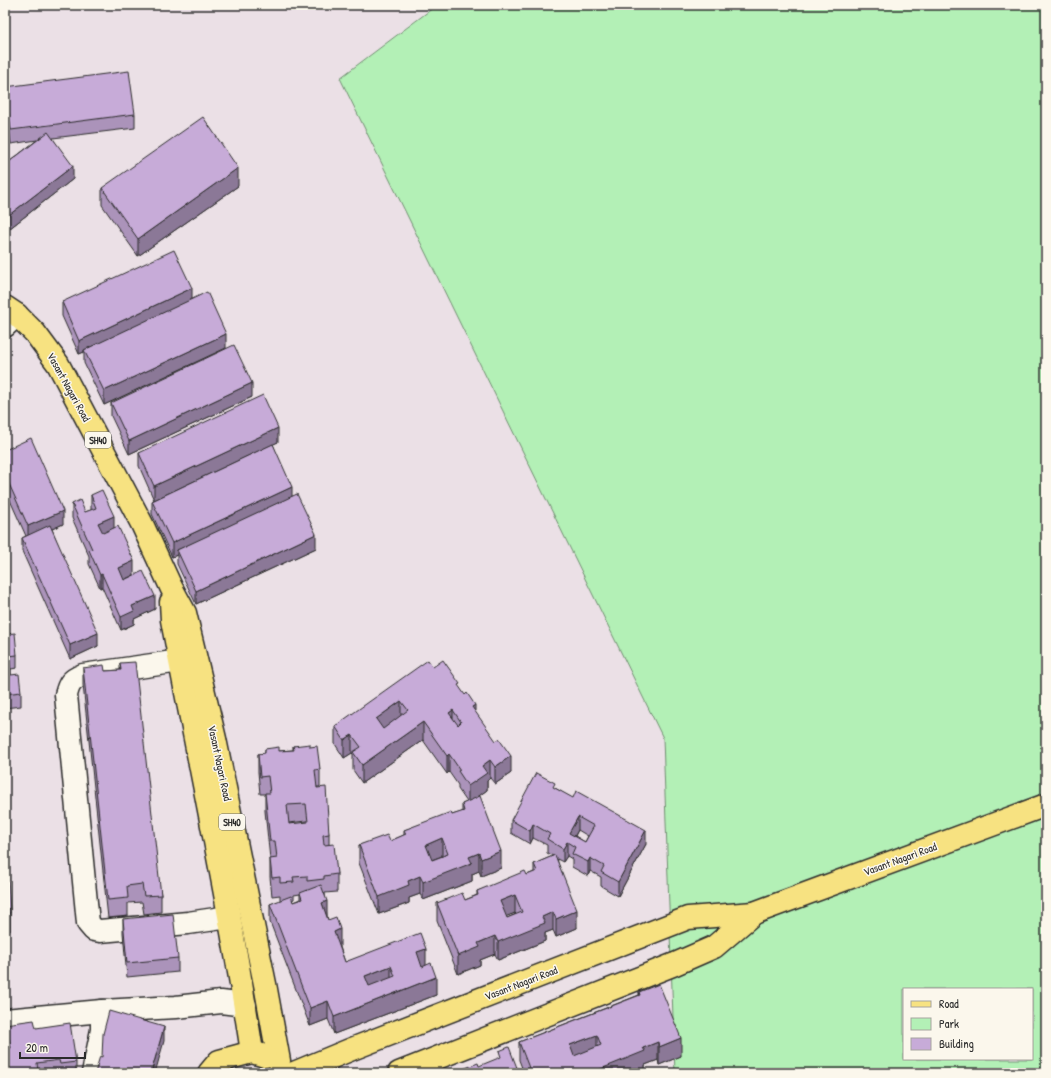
<svg xmlns="http://www.w3.org/2000/svg" width="1051" height="1078" viewBox="0 0 1051 1078" font-family="'Patrick Hand',sans-serif">
  <rect width="100%" height="100%" fill="#ebe0e6"/>
  <filter id="ink" filterUnits="userSpaceOnUse"><feTurbulence type="fractalNoise" baseFrequency=".025" numOctaves="2"/><feDisplacementMap in="SourceGraphic" scale="8" xChannelSelector="R" yChannelSelector="G"/><feConvolveMatrix kernelMatrix="1 2 1 2 8 2 1 2 1" color-interpolation-filters="sRGB"/></filter>
  <g filter="url(#ink)">
    <path fill="#b3f0b6" stroke="#6f8e70" fill-rule="evenodd" d="M 437,5 L 1046,5 L 1046,1073 L 675,1073 L 663,738 L 340,78 ZM 904,989 L 1032,989 L 1032,1059 L 904,1059 Z"/>
    <g fill="none" stroke-linecap="round" stroke-linejoin="round">
      <defs>
        <g id="minor">
          <path d="M 5,326 L 17,315"/>
          <path d="M 180,661 L 83,675 C 71,680 69,683 66,695 L 88,923 L 94,930 L 100,931 L 188,923 L 229,917"/>
          <path d="M 5,1020 L 102,1011 L 176,1007 L 221,1002 L 245,1005"/>
          <path d="M 93,1073 L 102,1030 L 102,1011"/>
        </g>
        <g id="major">
          <path d="M 5,307 L 17,315 L 35,333 L 58,364 L 142,524 L 171,587 L 185,613 L 215,739 L 265,984 L 279,1061"/>
          <path d="M 171,602 L 172,620 C 199,763 230,907 252,1052"/>
          <path d="M 209,1073 L 219,1061 L 252,1052 L 265,1056"/>
          <path d="M 294,1073 L 352,1049 L 688,918 L 754,913 L 1046,805"/>
          <path d="M 399,1073 L 675,964 L 714,947 L 754,913"/>
        </g>
      </defs>
      <use href="#minor" stroke="#2b2b2b" stroke-width="25"/>
      <use href="#major" stroke="#2b2b2b" stroke-width="25"/>
      <use href="#minor" stroke="#fbf7ec" stroke-width="22"/>
      <use href="#major" stroke="#f7e281" stroke-width="22"/>
    </g>
    <g fill="#ab93ba" stroke="#2b2b2b" fill-rule="evenodd">
      <path d="M 5,87 L 135,114 L 135,128 L 53,138 L 73,179 L 5,232 L 5,165 L 37,140 L 11,144 L 5,101 Z"/>
      <path d="M 238,186 L 138,256 L 102,205 L 102,188 Z"/>
      <path d="M 192,299 L 226,348 L 104,405 L 84,363 L 84,352 L 79,354 L 62,316 L 62,302 Z"/>
      <path d="M 252,397 L 129,454 L 111,416 L 111,403 Z"/>
      <path d="M 278,442 L 273,444 L 292,496 L 316,548 L 196,604 L 177,564 L 177,555 L 172,557 L 152,514 L 152,501 L 154,500 L 139,466 L 139,453 Z"/>
      <path d="M 5,450 L 63,524 L 52,529 L 98,646 L 70,659 L 22,551 L 22,538 L 26,536 L 5,489 Z"/>
      <path d="M 91,495 L 114,528 L 134,575 L 124,579 L 155,609 L 134,619 L 134,624 L 121,630 L 102,587 L 100,588 L 89,564 L 89,556 L 72,518 L 72,504 L 85,512 L 91,510 Z"/>
      <path d="M 5,634 L 17,655 L 17,668 L 11,669 L 11,675 L 21,692 L 21,706 L 5,708 Z"/>
      <path d="M 120,663 L 161,895 L 161,912 L 144,914 L 142,902 L 128,903 L 128,916 L 108,918 L 83,685 L 83,668 L 105,671 L 120,670 Z"/>
      <path d="M 433,667 L 460,689 L 475,712 L 511,773 L 495,784 L 490,778 L 487,781 L 487,790 L 476,798 L 501,868 L 481,876 L 479,871 L 472,874 L 472,881 L 423,900 L 420,894 L 409,898 L 409,903 L 379,914 L 359,863 L 359,845 L 390,841 L 404,835 L 404,830 L 452,815 L 462,812 L 462,804 L 467,802 L 458,789 L 458,785 L 449,772 L 447,774 L 423,740 L 362,783 L 353,770 L 353,754 L 352,753 L 344,758 L 335,744 L 335,726 Z"/>
      <path d="M 293,746 L 310,747 L 320,769 L 320,787 L 317,787 L 329,834 L 329,844 L 337,874 L 337,892 L 325,893 L 327,917 L 340,947 L 345,962 L 426,965 L 436,995 L 334,1034 L 328,1019 L 310,1026 L 270,922 L 270,904 L 280,901 L 280,895 L 272,896 L 270,877 L 270,859 L 265,811 L 265,794 L 260,794 L 258,772 L 258,754 L 265,753 L 265,749 L 279,751 L 293,750 ZM 306,821 L 306,823 L 289,824 L 289,823 ZM 300,894 L 300,899 L 293,902 L 292,900 L 294,899 L 294,895 Z"/>
      <path d="M 555,788 L 646,844 L 618,896 L 601,886 L 601,877 L 590,871 L 588,876 L 572,867 L 572,859 L 567,856 L 563,862 L 557,859 L 577,928 L 556,937 L 553,930 L 545,933 L 545,941 L 498,960 L 495,954 L 480,960 L 480,965 L 458,974 L 437,921 L 437,903 L 465,900 L 477,895 L 477,891 L 527,875 L 534,872 L 534,864 L 553,856 L 547,853 L 547,845 L 533,838 L 530,844 L 511,833 L 511,820 ZM 578,830 L 588,836 L 585,842 L 575,836 ZM 515,913 L 516,914 L 507,918 L 506,916 Z"/>
      <path d="M 5,818 L 6,835 L 6,853 L 5,853 Z"/>
      <path d="M 5,858 L 10,913 L 10,931 L 5,931 Z"/>
      <path d="M 123,919 L 178,958 L 178,972 L 127,977 L 123,933 Z"/>
      <path d="M 639,992 L 681,1056 L 659,1065 L 658,1060 L 645,1065 L 645,1069 L 636,1073 L 524,1073 L 519,1060 L 519,1042 L 639,995 Z"/>
      <path d="M 5,1024 L 36,1028 L 76,1062 L 76,1073 L 5,1073 Z"/>
    </g>
    <g fill="#8b7897" stroke="#2b2b2b">
      <path d="M 73,166 L 73,179 L 5,232 L 5,218 Z"/>
      <path d="M 238,168 L 238,186 L 138,256 L 138,239 Z"/>
      <path d="M 192,288 L 192,302 L 84,350 L 84,352 L 79,354 L 79,341 Z"/>
      <path d="M 226,334 L 226,348 L 104,405 L 104,391 Z"/>
      <path d="M 252,383 L 252,397 L 129,454 L 129,441 Z"/>
      <path d="M 278,428 L 278,442 L 154,500 L 154,486 Z"/>
      <path d="M 292,487 L 292,501 L 177,550 L 177,555 L 172,557 L 172,543 Z"/>
      <path d="M 63,511 L 63,524 L 28,540 L 28,526 Z"/>
      <path d="M 114,516 L 114,529 L 98,536 L 98,523 Z"/>
      <path d="M 316,534 L 316,548 L 196,604 L 196,591 Z"/>
      <path d="M 134,561 L 134,575 L 119,582 L 119,568 Z"/>
      <path d="M 102,574 L 102,587 L 100,588 L 100,575 Z"/>
      <path d="M 155,596 L 155,609 L 134,619 L 134,624 L 121,630 L 121,617 L 132,606 Z"/>
      <path d="M 98,633 L 98,646 L 70,659 L 70,645 Z"/>
      <path d="M 401,701 L 401,718 L 376,736 L 376,719 Z"/>
      <path d="M 475,705 L 475,722 L 472,707 Z"/>
      <path d="M 453,710 L 453,728 L 449,713 Z"/>
      <path d="M 423,722 L 423,740 L 362,783 L 362,765 Z"/>
      <path d="M 352,735 L 352,753 L 344,758 L 344,740 Z"/>
      <path d="M 449,754 L 449,772 L 447,774 L 447,756 Z"/>
      <path d="M 511,756 L 511,773 L 495,784 L 495,767 Z"/>
      <path d="M 490,760 L 490,778 L 487,781 L 487,790 L 468,804 L 468,786 L 482,766 Z"/>
      <path d="M 578,817 L 578,830 L 570,844 L 569,833 Z"/>
      <path d="M 533,824 L 533,838 L 530,844 L 530,831 Z"/>
      <path d="M 646,830 L 646,844 L 618,896 L 618,882 Z"/>
      <path d="M 442,838 L 442,856 L 426,862 L 426,845 Z"/>
      <path d="M 567,842 L 567,856 L 563,862 L 563,849 Z"/>
      <path d="M 501,851 L 501,868 L 481,876 L 481,859 Z"/>
      <path d="M 479,853 L 479,871 L 472,874 L 472,881 L 423,900 L 423,882 L 469,857 Z"/>
      <path d="M 590,858 L 590,871 L 588,876 L 588,862 Z"/>
      <path d="M 420,876 L 420,894 L 409,898 L 409,903 L 379,914 L 379,897 L 408,881 Z"/>
      <path d="M 515,895 L 515,913 L 500,919 L 500,901 Z"/>
      <path d="M 327,901 L 327,919 L 322,903 Z"/>
      <path d="M 577,910 L 577,928 L 556,937 L 556,919 Z"/>
      <path d="M 553,912 L 553,930 L 545,933 L 545,941 L 498,960 L 498,942 L 542,917 Z"/>
      <path d="M 340,929 L 340,947 L 334,949 L 334,932 Z"/>
      <path d="M 495,936 L 495,954 L 480,960 L 480,965 L 458,974 L 458,956 L 478,943 Z"/>
      <path d="M 426,949 L 426,967 L 417,970 L 417,952 Z"/>
      <path d="M 391,966 L 391,984 L 365,994 L 365,976 Z"/>
      <path d="M 436,977 L 436,995 L 334,1034 L 334,1017 Z"/>
      <path d="M 328,1001 L 328,1019 L 310,1026 L 310,1008 Z"/>
      <path d="M 164,1027 L 164,1041 L 155,1073 L 151,1073 Z"/>
      <path d="M 597,1035 L 597,1052 L 570,1063 L 570,1045 Z"/>
      <path d="M 681,1038 L 681,1056 L 659,1065 L 659,1047 Z"/>
      <path d="M 658,1042 L 658,1060 L 645,1065 L 645,1069 L 636,1073 L 591,1073 L 643,1048 Z"/>
    </g>
    <g fill="#c7abd8" stroke="#2b2b2b" fill-rule="evenodd">
      <path d="M 129,71 L 135,114 L 11,130 L 5,87 Z"/>
      <path d="M 203,117 L 238,168 L 138,239 L 102,188 Z"/>
      <path d="M 48,132 L 73,166 L 5,218 L 5,165 Z"/>
      <path d="M 174,250 L 192,288 L 79,341 L 62,302 Z"/>
      <path d="M 207,292 L 226,334 L 104,391 L 84,350 Z"/>
      <path d="M 234,345 L 252,383 L 129,441 L 111,403 Z"/>
      <path d="M 263,395 L 278,428 L 154,486 L 139,453 Z"/>
      <path d="M 31,438 L 63,511 L 28,526 L 5,475 L 5,450 Z"/>
      <path d="M 273,444 L 292,487 L 172,543 L 152,501 Z"/>
      <path d="M 102,490 L 114,516 L 98,523 L 103,533 L 118,526 L 134,561 L 119,568 L 124,580 L 143,571 L 155,596 L 132,606 L 134,611 L 121,617 L 102,574 L 100,575 L 89,550 L 92,549 L 72,504 L 80,500 L 85,512 L 96,508 L 91,495 Z"/>
      <path d="M 297,494 L 316,534 L 196,591 L 177,550 Z"/>
      <path d="M 50,525 L 98,633 L 70,645 L 22,538 Z"/>
      <path d="M 15,633 L 17,655 L 9,656 L 11,675 L 19,674 L 21,692 L 5,694 L 5,634 Z"/>
      <path d="M 428,660 L 433,667 L 443,660 L 460,684 L 458,685 L 465,695 L 467,693 L 475,705 L 472,707 L 496,741 L 499,739 L 511,756 L 495,767 L 490,760 L 482,766 L 487,773 L 468,786 L 458,771 L 460,770 L 449,754 L 447,756 L 423,722 L 362,765 L 353,752 L 361,747 L 352,735 L 344,740 L 335,726 ZM 401,701 L 408,710 L 383,729 L 376,719 ZM 453,710 L 461,722 L 458,725 L 449,713 Z"/>
      <path d="M 135,662 L 161,895 L 144,896 L 142,884 L 127,886 L 128,898 L 108,900 L 83,668 L 104,665 L 105,671 L 121,670 L 120,663 Z"/>
      <path d="M 310,744 L 310,747 L 317,746 L 320,769 L 315,770 L 317,788 L 326,787 L 329,834 L 323,835 L 324,845 L 334,844 L 337,874 L 324,876 L 324,879 L 307,881 L 307,876 L 293,877 L 294,882 L 280,883 L 280,877 L 272,878 L 270,859 L 277,858 L 275,841 L 270,841 L 265,793 L 270,793 L 268,776 L 260,777 L 258,754 L 265,753 L 265,749 L 279,747 L 279,751 L 294,750 L 293,746 ZM 306,804 L 308,822 L 289,824 L 287,805 Z"/>
      <path d="M 536,773 L 555,783 L 553,787 L 573,798 L 576,791 L 646,830 L 618,882 L 601,872 L 604,866 L 590,858 L 588,862 L 572,854 L 575,847 L 567,842 L 563,849 L 547,839 L 550,834 L 533,824 L 530,831 L 511,820 ZM 578,817 L 594,826 L 585,842 L 569,833 Z"/>
      <path d="M 480,796 L 501,851 L 481,859 L 479,853 L 469,857 L 472,863 L 423,882 L 420,876 L 408,881 L 409,885 L 379,897 L 359,845 L 387,835 L 390,841 L 406,834 L 404,830 L 451,812 L 452,815 L 464,811 L 462,804 ZM 442,838 L 448,854 L 432,860 L 426,845 Z"/>
      <path d="M 5,818 L 6,835 L 5,835 Z"/>
      <path d="M 555,855 L 577,910 L 556,919 L 553,912 L 542,917 L 545,923 L 498,942 L 495,936 L 478,943 L 480,947 L 458,956 L 437,903 L 462,893 L 465,900 L 478,895 L 477,891 L 525,871 L 527,875 L 537,871 L 534,864 ZM 515,895 L 522,912 L 507,918 L 500,901 Z"/>
      <path d="M 5,858 L 7,858 L 10,913 L 5,913 Z"/>
      <path d="M 321,885 L 327,901 L 322,903 L 328,920 L 336,917 L 340,929 L 334,932 L 345,962 L 420,933 L 426,949 L 417,952 L 422,967 L 431,963 L 436,977 L 334,1017 L 328,1001 L 310,1008 L 270,904 L 291,896 L 293,902 L 302,899 L 300,893 ZM 391,966 L 395,976 L 369,986 L 365,976 Z"/>
      <path d="M 173,914 L 178,958 L 127,963 L 123,919 Z"/>
      <path d="M 659,984 L 681,1038 L 659,1047 L 658,1042 L 643,1048 L 645,1051 L 591,1073 L 531,1073 L 519,1042 L 640,995 L 639,992 ZM 597,1035 L 601,1045 L 574,1056 L 570,1045 Z"/>
      <path d="M 109,1011 L 164,1027 L 151,1073 L 95,1073 L 100,1056 L 102,1057 L 103,1034 Z"/>
      <path d="M 34,1020 L 36,1028 L 70,1023 L 76,1062 L 60,1064 L 59,1060 L 37,1063 L 38,1072 L 5,1073 L 5,1049 L 11,1048 L 9,1039 L 5,1039 L 5,1024 Z"/>
      <path d="M 509,1047 L 519,1073 L 453,1073 L 478,1063 L 479,1066 L 501,1057 L 499,1051 Z"/>
    </g>
  </g>
  <g text-anchor="middle" stroke-width="3" stroke-linejoin="round" paint-order="stroke">
    <g fill="#fbf7ec" stroke="#696865" stroke-width="1">
      <rect x="85" y="432" width="26" height="16" rx="3"/>
      <rect x="219" y="814" width="26" height="16" rx="3"/>
    </g>
    <g font-size="10" font-weight="bold" fill="#2b2b2b">
      <text x="98" y="444">SH40</text>
      <text x="232" y="826">SH40</text>
    </g>
    <g font-size="11" fill="#2b2b2b" stroke="#fbf7ec">
      <text transform="translate(69 387) rotate(61)" y="4">Vasant Nagari Road</text>
      <text transform="translate(220 763) rotate(78)" y="4">Vasant Nagari Road</text>
      <text transform="translate(900 859) rotate(-20)" y="4">Vasant Nagari Road</text>
      <text transform="translate(521 983) rotate(-21)" y="4">Vasant Nagari Road</text>
    </g>
  </g>
  <rect width="1051" height="1078" fill="none" stroke="#fbf7ec" stroke-width="20"/>
  <rect x="10" y="10" width="1031" height="1058" fill="none" stroke="#2b2b2b" stroke-width="1.5" filter="url(#ink)"/>
  <rect x="903" y="988" width="130" height="72" fill="#fbf7ec" stroke="#a8a59f"/>
  <rect x="911" y="1001" width="20" height="6" fill="#f7e281" stroke="#a8a59f"/>
  <text x="939" y="1008" font-size="12" fill="#2b2b2b">Road</text>
  <rect x="911" y="1018" width="20" height="12" fill="#b3f0b6" stroke="#a8a59f"/>
  <text x="939" y="1028" font-size="12" fill="#2b2b2b">Park</text>
  <rect x="911" y="1038" width="20" height="12" fill="#c7abd8" stroke="#a8a59f"/>
  <text x="939" y="1048" font-size="12" fill="#2b2b2b">Building</text>
  <path d="M20 1052v6h65v-6" fill="none" stroke="#2b2b2b" stroke-width="2"/>
  <text x="26" y="1052" font-size="12" fill="#2b2b2b" stroke="#fbf7ec" stroke-width="3" paint-order="stroke">20 m</text>
</svg>
